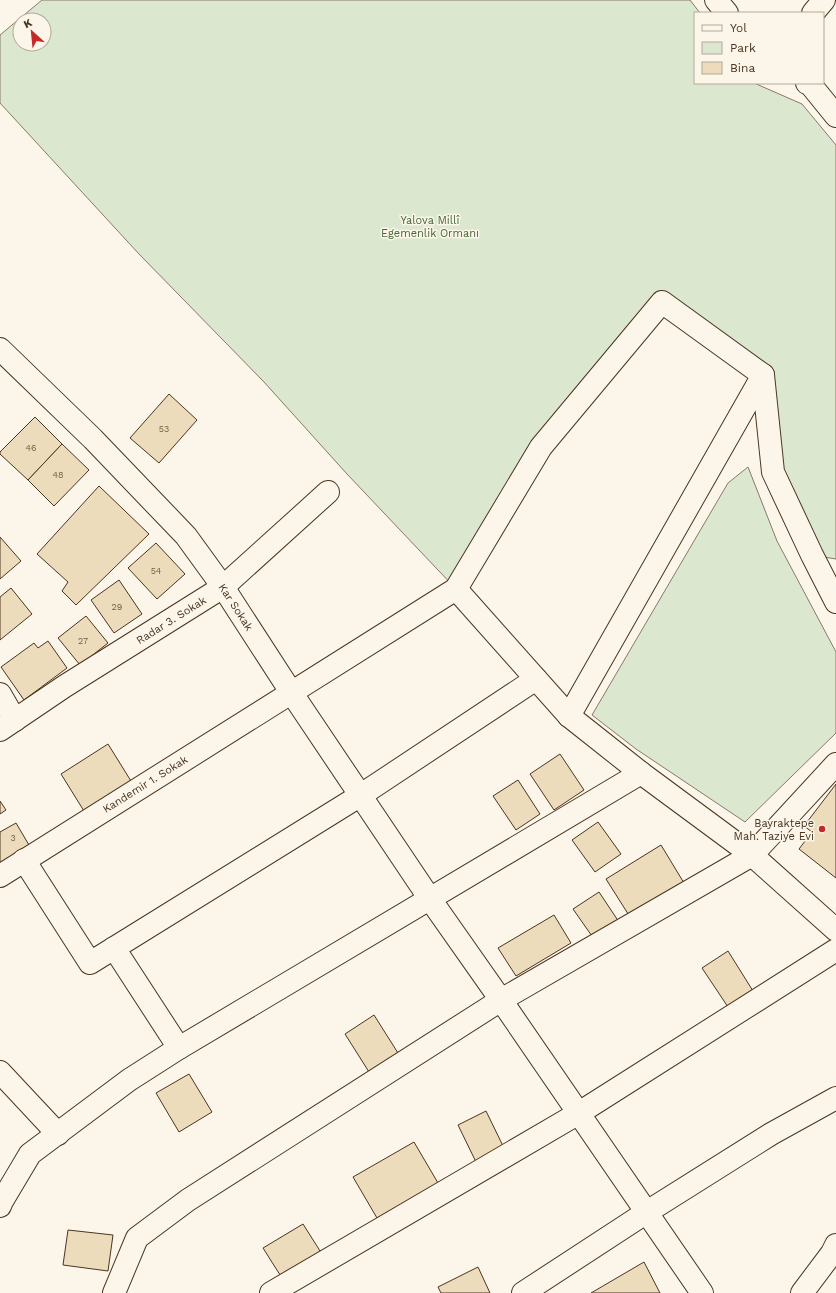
<svg xmlns="http://www.w3.org/2000/svg" width="836" height="1293" viewBox="0 0 836 1293" font-family="'Work Sans',sans-serif">
  <rect width="100%" height="100%" fill="#fbf6e9"/>
  <g fill="#dce7d0" stroke="#887966" fill-rule="evenodd">
    <path d="M 42,0 L 690,0 L 700,13 L 695,13 L 695,83 L 754,83 L 802,104 L 836,145 L 836,559 L 812,555 L 773,472 L 763,375 L 662,302 L 541,447 L 456,589 L 347,474 L 264,382 L 139,254 L 0,103 L 0,35 ZM 20,20 L 44,20 L 44,44 L 20,44 Z"/>
    <path d="M 748,467 L 777,541 L 836,652 L 836,733 L 745,822 L 636,749 L 592,715 L 728,483 Z"/>
  </g>
  <g fill="#ecdcbc" stroke="#4a3520">
    <path d="M 169,394 L 197,420 L 159,463 L 130,438 Z"/>
    <path d="M 35,417 L 62,444 L 28,480 L 0,454 L 0,452 Z"/>
    <path d="M 62,444 L 89,470 L 54,506 L 28,480 Z"/>
    <path d="M 99,486 L 149,534 L 76,605 L 62,591 L 68,582 L 37,554 Z"/>
    <path d="M 0,537 L 21,561 L 0,579 Z"/>
    <path d="M 156,543 L 185,574 L 157,599 L 128,568 Z"/>
    <path d="M 119,580 L 142,614 L 114,633 L 91,600 Z"/>
    <path d="M 11,588 L 32,614 L 0,640 L 0,597 Z"/>
    <path d="M 86,616 L 108,643 L 80,665 L 58,638 Z"/>
    <path d="M 48,641 L 67,668 L 24,700 L 1,667 L 34,643 L 38,648 Z"/>
    <path d="M 108,744 L 131,781 L 84,811 L 61,774 Z"/>
    <path d="M 560,754 L 584,790 L 554,810 L 530,774 Z"/>
    <path d="M 518,780 L 540,814 L 516,830 L 493,796 Z"/>
    <path d="M 836,784 L 836,878 L 799,849 L 812,832 L 804,826 Z"/>
    <path d="M 0,801 L 6,810 L 0,814 Z"/>
    <path d="M 598,822 L 621,854 L 595,872 L 572,840 Z"/>
    <path d="M 16,823 L 29,845 L 0,863 L 0,832 Z"/>
    <path d="M 661,845 L 684,883 L 630,917 L 606,879 Z"/>
    <path d="M 599,892 L 619,922 L 594,939 L 573,909 Z"/>
    <path d="M 554,915 L 571,943 L 516,976 L 498,948 Z"/>
    <path d="M 728,951 L 753,991 L 728,1007 L 702,968 Z"/>
    <path d="M 374,1015 L 398,1053 L 369,1072 L 345,1034 Z"/>
    <path d="M 189,1074 L 212,1112 L 179,1132 L 156,1093 Z"/>
    <path d="M 486,1111 L 504,1148 L 476,1162 L 458,1125 Z"/>
    <path d="M 414,1142 L 438,1183 L 377,1218 L 353,1177 Z"/>
    <path d="M 303,1224 L 322,1254 L 282,1278 L 263,1248 Z"/>
    <path d="M 68,1230 L 113,1235 L 108,1271 L 63,1265 Z"/>
    <path d="M 644,1262 L 660,1293 L 591,1293 Z"/>
    <path d="M 478,1267 L 490,1293 L 441,1293 L 438,1287 Z"/>
  </g>
  <g fill="none" stroke-linecap="round" stroke-linejoin="round">
    <defs>
      <g id="minor">
        <path d="M 716,0 L 727,13"/>
        <path d="M 813,13 L 824,0"/>
        <path d="M 807,83 L 810,84 L 836,116"/>
        <path d="M 0,349 L 93,439 L 186,536 L 223,587 L 291,692 L 430,899 L 501,1000 L 702,1293"/>
        <path d="M 456,589 L 569,716 L 641,773 L 752,855 L 836,930"/>
        <path d="M 0,694 L 15,720"/>
        <path d="M 569,716 L 763,375 L 773,472 L 812,555 L 836,602"/>
        <path d="M 0,730 L 65,686 L 223,587 L 328,492"/>
        <path d="M 24,860 L 90,963 L 361,795 L 536,679"/>
        <path d="M 0,876 L 456,589 L 541,447 L 662,302 L 763,375"/>
        <path d="M 114,948 L 179,1048"/>
        <path d="M 0,1072 L 58,1134"/>
        <path d="M 0,1206 L 2,1201 L 30,1154 L 129,1080 L 179,1048 L 641,773"/>
        <path d="M 114,1293 L 137,1238 L 188,1200 L 501,1000 L 752,855 L 836,764"/>
        <path d="M 271,1293 L 579,1113 L 836,950"/>
        <path d="M 523,1293 L 647,1212 L 771,1134 L 836,1098"/>
        <path d="M 802,1293 L 832,1253 L 836,1245"/>
      </g>
    </defs>
    <use href="#minor" stroke="#4a3520" stroke-width="24"/>
    <use href="#minor" stroke="#fbf6e9" stroke-width="22"/>
  </g>
  <circle fill="#c62828" stroke="#fbf6e9" stroke-width="1.5" cx="822" cy="829" r="4"/>
  <g text-anchor="middle" stroke-width="3" stroke-linejoin="round" paint-order="stroke">
    <g font-size="9" fill="#725f47">
      <text x="164" y="432">53</text>
      <text x="31" y="451">46</text>
      <text x="58" y="478">48</text>
      <text x="156" y="574">54</text>
      <text x="117" y="610">29</text>
      <text x="83" y="644">27</text>
      <text x="13" y="841">3</text>
    </g>
    <g font-size="11" fill="#436837" stroke="#fbf6e9">
      <text x="430" y="224">Yalova Millî<tspan x="430" dy="13">Egemenlik Ormanı</tspan></text>
    </g>
    <g font-size="11" fill="#4a3520" stroke="#fbf6e9">
      <text transform="translate(236 607) rotate(57)" y="4">Kar Sokak</text>
      <text transform="translate(171 620) rotate(-32)" y="4">Radar 3. Sokak</text>
      <text transform="translate(145 784) rotate(-32)" y="4">Kandemir 1. Sokak</text>
    </g>
    <g font-size="11" fill="#4a3520" stroke="#fbf6e9" text-anchor="end">
      <text x="814" y="827">Bayraktepe<tspan x="814" dy="13">Mah. Taziye Evi</tspan></text>
    </g>
  </g>
  <rect x="694" y="12" width="130" height="72" fill="#fbf6e9" stroke="#b4a999"/>
  <rect x="702" y="25" width="20" height="6" fill="#fbf6e9" stroke="#b4a999"/>
  <text x="730" y="32" font-size="12" fill="#4a3520">Yol</text>
  <rect x="702" y="42" width="20" height="12" fill="#dce7d0" stroke="#b4a999"/>
  <text x="730" y="52" font-size="12" fill="#4a3520">Park</text>
  <rect x="702" y="62" width="20" height="12" fill="#ecdcbc" stroke="#b4a999"/>
  <text x="730" y="72" font-size="12" fill="#4a3520">Bina</text>
  <g transform="translate(32 32) rotate(333)"><circle r="19" fill="#fbf6e9" stroke="#b4a999"/>
  <path d="M0-3L7 15L0 10L-7 15Z" fill="#c62828"/>
  <text y="-6" font-size="11" font-weight="bold" text-anchor="middle" fill="#4a3520">K</text>
  </g>
</svg>
